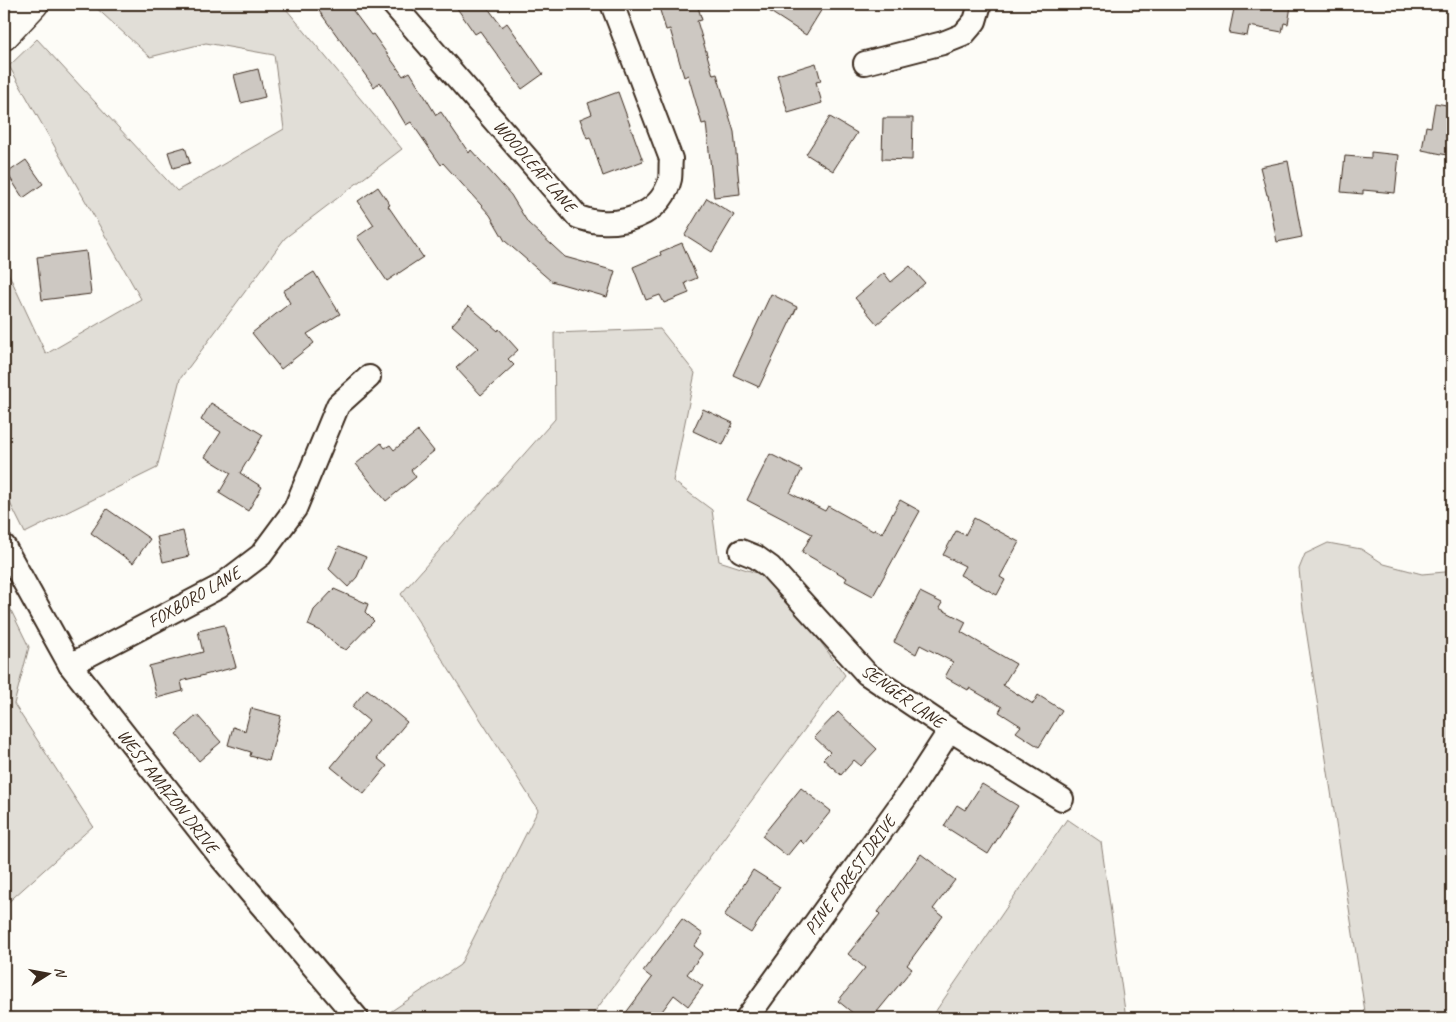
<svg xmlns="http://www.w3.org/2000/svg" width="1456" height="1022" viewBox="0 0 1456 1022" font-family="Caveat,sans-serif">
  <rect width="100%" height="100%" fill="#fdfcf7"/>
  <filter id="ink" filterUnits="userSpaceOnUse"><feTurbulence type="fractalNoise" baseFrequency=".02" numOctaves="2"/><feDisplacementMap in="SourceGraphic" scale="10" xChannelSelector="R" yChannelSelector="G"/><feConvolveMatrix kernelMatrix="1 2 1 2 8 2 1 2 1" color-interpolation-filters="sRGB"/></filter>
  <g filter="url(#ink)">
    <g fill="#e1ded7" stroke="#8e847a">
      <path d="M 92,4 L 282,4 L 402,149 L 285,238 L 180,379 L 157,468 L 25,533 L 4,491 L 4,264 L 46,354 L 141,299 L 9,66 L 37,39 L 177,191 L 284,129 L 274,55 L 206,43 L 150,57 Z"/>
      <path d="M 660,329 L 695,373 L 673,481 L 712,510 L 719,561 L 760,574 L 802,617 L 845,675 L 590,1018 L 386,1018 L 384,1016 L 460,965 L 538,810 L 401,594 L 555,419 L 554,333 Z"/>
      <path d="M 1328,543 L 1361,549 L 1384,564 L 1422,574 L 1445,572 L 1452,570 L 1452,1018 L 1366,1018 L 1303,610 L 1299,569 L 1305,554 Z"/>
      <path d="M 4,596 L 29,647 L 14,704 L 93,826 L 4,906 Z"/>
      <path d="M 1067,819 L 1101,842 L 1126,1018 L 931,1018 Z"/>
    </g>
    <g fill="#cdc8c2" stroke="#3b2a1e">
      <path d="M 314,4 L 348,4 L 371,35 L 373,34 L 403,76 L 410,72 L 436,115 L 441,112 L 469,153 L 471,150 L 511,195 L 528,223 L 565,257 L 615,271 L 607,297 L 551,281 L 505,241 L 490,215 L 443,163 L 441,165 L 411,122 L 406,125 L 380,82 L 374,87 Z"/>
      <path d="M 454,4 L 485,4 L 502,27 L 507,23 L 543,74 L 522,89 L 480,31 L 475,34 Z"/>
      <path d="M 658,4 L 697,4 L 702,20 L 697,21 L 713,75 L 717,74 L 734,132 L 740,194 L 714,197 L 706,123 L 702,124 L 688,75 L 684,77 L 670,29 L 666,30 Z"/>
      <path d="M 758,4 L 825,4 L 806,35 Z"/>
      <path d="M 1235,4 L 1290,4 L 1290,6 L 1291,6 L 1288,24 L 1284,23 L 1282,32 L 1249,26 L 1247,36 L 1229,33 Z"/>
      <path d="M 816,63 L 821,81 L 816,82 L 822,103 L 788,113 L 777,75 Z"/>
      <path d="M 258,69 L 265,97 L 241,103 L 234,75 Z"/>
      <path d="M 618,92 L 643,161 L 603,176 L 590,137 L 587,138 L 580,119 L 592,114 L 588,103 Z"/>
      <path d="M 1435,103 L 1452,106 L 1452,156 L 1422,150 L 1426,126 L 1431,127 Z"/>
      <path d="M 830,117 L 857,133 L 833,171 L 806,154 Z"/>
      <path d="M 883,118 L 913,118 L 912,160 L 882,159 Z"/>
      <path d="M 185,147 L 190,163 L 173,168 L 168,152 Z"/>
      <path d="M 1371,152 L 1399,155 L 1395,193 L 1363,190 L 1363,194 L 1341,192 L 1345,156 L 1371,158 Z"/>
      <path d="M 26,160 L 43,184 L 23,198 L 7,173 Z"/>
      <path d="M 1288,161 L 1302,237 L 1277,242 L 1268,195 L 1267,195 L 1260,167 Z"/>
      <path d="M 378,187 L 390,205 L 388,206 L 423,257 L 387,281 L 357,237 L 374,225 L 358,201 Z"/>
      <path d="M 707,198 L 734,215 L 712,252 L 685,235 Z"/>
      <path d="M 682,243 L 697,278 L 685,283 L 689,293 L 664,303 L 660,295 L 646,300 L 633,267 L 661,255 L 660,252 Z"/>
      <path d="M 86,251 L 91,294 L 42,300 L 37,257 Z"/>
      <path d="M 910,266 L 925,283 L 877,324 L 855,298 L 884,273 L 891,282 Z"/>
      <path d="M 314,272 L 340,314 L 307,334 L 314,343 L 281,369 L 252,333 L 290,303 L 283,291 Z"/>
      <path d="M 771,294 L 797,307 L 759,387 L 733,375 Z"/>
      <path d="M 469,306 L 498,331 L 499,329 L 518,350 L 508,359 L 514,365 L 481,395 L 456,368 L 478,348 L 452,325 Z"/>
      <path d="M 211,403 L 263,435 L 240,473 L 262,487 L 248,511 L 219,493 L 231,473 L 205,457 L 221,432 L 201,420 Z"/>
      <path d="M 703,409 L 733,423 L 723,445 L 693,431 Z"/>
      <path d="M 418,431 L 434,451 L 411,470 L 416,477 L 386,501 L 356,464 L 381,443 L 385,448 L 390,445 L 394,450 Z"/>
      <path d="M 770,454 L 802,470 L 790,493 L 825,511 L 828,506 L 873,531 L 874,529 L 882,533 L 900,500 L 920,511 L 873,596 L 845,581 L 847,578 L 802,552 L 812,534 L 747,500 Z"/>
      <path d="M 107,509 L 150,539 L 133,563 L 91,533 Z"/>
      <path d="M 974,518 L 1019,542 L 1000,577 L 1005,580 L 997,595 L 960,575 L 965,566 L 943,555 L 956,531 L 965,535 Z"/>
      <path d="M 183,531 L 189,556 L 163,562 L 157,537 Z"/>
      <path d="M 339,546 L 366,557 L 357,577 L 348,587 L 329,569 Z"/>
      <path d="M 334,589 L 368,604 L 365,612 L 374,621 L 346,650 L 337,646 L 321,631 L 308,625 L 314,610 Z"/>
      <path d="M 920,592 L 942,603 L 939,608 L 966,622 L 961,632 L 1016,664 L 1003,685 L 1033,704 L 1038,695 L 1062,710 L 1039,747 L 1016,732 L 1021,726 L 999,712 L 1002,707 L 969,688 L 968,690 L 945,677 L 953,662 L 920,645 L 916,654 L 894,642 Z"/>
      <path d="M 224,625 L 236,667 L 181,681 L 183,691 L 157,698 L 149,666 L 203,652 L 198,631 Z"/>
      <path d="M 367,689 L 407,722 L 377,758 L 387,766 L 364,794 L 331,767 L 369,721 L 352,707 Z"/>
      <path d="M 251,708 L 281,716 L 269,761 L 250,756 L 251,752 L 228,745 L 233,727 L 245,731 Z"/>
      <path d="M 838,712 L 877,749 L 861,766 L 854,760 L 841,775 L 823,759 L 830,752 L 814,737 Z"/>
      <path d="M 197,715 L 221,742 L 199,761 L 176,734 Z"/>
      <path d="M 982,784 L 1018,806 L 988,854 L 944,826 L 957,805 L 965,810 Z"/>
      <path d="M 801,788 L 831,811 L 804,844 L 800,840 L 787,856 L 762,836 Z"/>
      <path d="M 921,854 L 955,880 L 933,909 L 943,916 L 907,965 L 912,969 L 872,1018 L 859,1018 L 838,1001 L 865,968 L 848,954 L 880,914 L 878,912 Z"/>
      <path d="M 753,870 L 780,887 L 751,933 L 724,916 Z"/>
      <path d="M 682,919 L 703,934 L 694,946 L 703,953 L 687,974 L 703,986 L 688,1006 L 674,995 L 657,1018 L 622,1018 L 652,978 L 643,971 Z"/>
    </g>
    <g fill="none" stroke-linecap="round" stroke-linejoin="round">
      <defs>
        <g id="street">
          <path d="M 393,4 L 578,217 C 585,219 593,222 601,222 C 631,224 663,210 670,179 C 671,173 670,166 671,159 L 612,4"/>
          <path d="M 865,63 L 943,43 L 963,35 L 975,21 L 980,4"/>
          <path d="M 4,546 L 70,665 L 222,859 L 357,1018"/>
          <path d="M 741,551 L 756,557 L 770,567 L 867,674 L 950,730 L 1062,799"/>
          <path d="M 70,665 L 219,587 L 261,555 L 295,509 L 338,405 L 369,377"/>
          <path d="M 747,1018 L 911,790 L 950,730"/>
        </g>
        <path id="secondary" d="M 4,36 L 34,4"/>
      </defs>
      <use href="#street" stroke="#3b2a1e" stroke-width="26"/>
      <use href="#secondary" stroke="#3b2a1e" stroke-width="31"/>
      <use href="#street" stroke="#fdfcf7" stroke-width="22"/>
      <use href="#secondary" stroke="#fdfcf7" stroke-width="28"/>
    </g>
  </g>
  <g text-anchor="middle" stroke-width="4.5" stroke-linejoin="round" paint-order="stroke">
    <g font-size="18" fill="#3b2a1e" stroke="#fdfcf7">
      <text transform="translate(535 166) rotate(49)" y="6">WOODLEAF LANE</text>
      <text transform="translate(194 597) rotate(-30)" y="6">FOXBORO LANE</text>
      <text transform="translate(903 696) rotate(35)" y="6">SENGER LANE</text>
      <text transform="translate(168 791) rotate(52)" y="6">WEST AMAZON DRIVE</text>
      <text transform="translate(850 875) rotate(-54)" y="6">PINE FOREST DRIVE</text>
    </g>
  </g>
  <rect width="1456" height="1022" fill="none" stroke="#fdfcf7" stroke-width="20"/>
  <rect x="10" y="10" width="1436" height="1002" fill="none" stroke="#3b2a1e" stroke-width="2" filter="url(#ink)"/>
  <g transform="translate(48 974) rotate(79)" stroke="#fdfcf7" stroke-width="4" paint-order="stroke">
  <path d="M0-4L9 19L0 12L-9 19Z" fill="#3b2a1e"/>
  <text y="-8" font-size="14" font-weight="bold" text-anchor="middle" fill="#3b2a1e">N</text>
  </g>
</svg>
